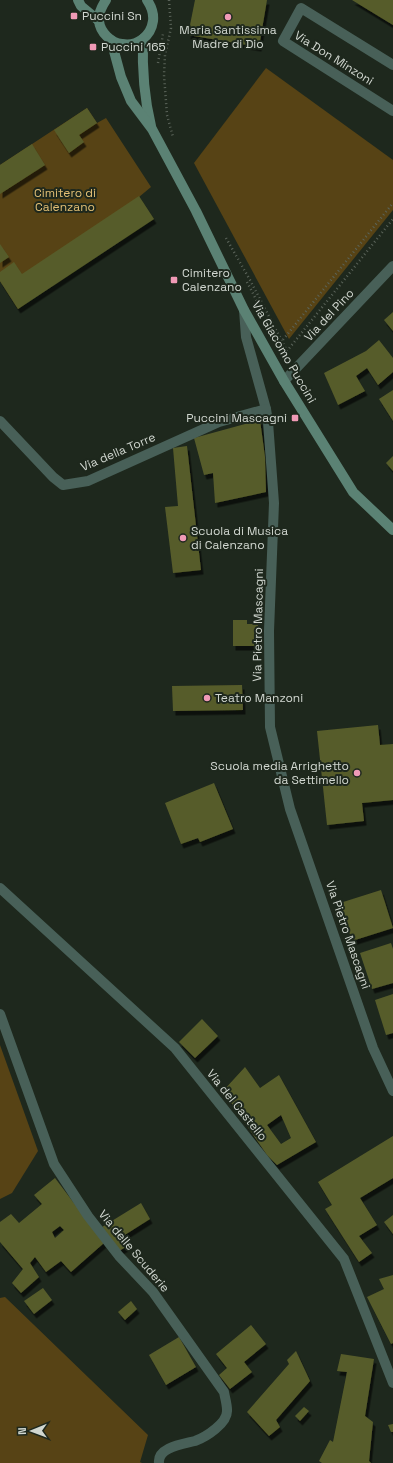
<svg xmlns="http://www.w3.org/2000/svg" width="393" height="1463" viewBox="0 0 393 1463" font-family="'Space Grotesk',sans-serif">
  <defs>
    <filter id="shadow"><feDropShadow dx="2.5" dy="4.5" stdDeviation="0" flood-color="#0009"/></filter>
  </defs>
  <rect width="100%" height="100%" fill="#1e281d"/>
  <g fill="#574315">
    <path d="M 266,68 L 393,160 L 393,210 L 289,339 L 194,163 Z"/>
    <path d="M 87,108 L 97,123 L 106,118 L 151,187 L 139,197 L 18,309 L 0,281 L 0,165 Z"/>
    <path d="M 0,1045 L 38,1151 L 12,1193 L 0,1199 Z"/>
    <path d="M 5,1297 L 148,1435 L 140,1462 L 142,1463 L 0,1463 L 0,1298 Z"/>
  </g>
  <g fill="#575c2a" fill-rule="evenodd" filter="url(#shadow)">
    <path d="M 195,0 L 267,0 L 259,47 L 188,35 Z"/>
    <path d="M 352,0 L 393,0 L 393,25 Z"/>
    <path d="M 87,108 L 97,123 L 79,135 L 84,142 L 69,153 L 54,130 Z"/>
    <path d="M 32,144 L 45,165 L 0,194 L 0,165 Z"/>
    <path d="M 139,196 L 154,219 L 18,309 L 0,281 L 0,272 L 14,262 L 22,274 Z"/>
    <path d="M 0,244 L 9,257 L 0,263 Z"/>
    <path d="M 393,312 L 393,331 L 384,320 Z"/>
    <path d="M 379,340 L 393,358 L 393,372 L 378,385 L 367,368 L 356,376 L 365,391 L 338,405 L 324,373 L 366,351 Z"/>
    <path d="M 393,390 L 393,421 L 379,399 Z"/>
    <path d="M 260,420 L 265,457 L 266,492 L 215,503 L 213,473 L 204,475 L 194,438 Z"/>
    <path d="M 187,446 L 201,570 L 173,573 L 165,507 L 178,506 L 173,448 Z"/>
    <path d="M 393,456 L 393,471 L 386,463 Z"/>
    <path d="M 233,620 L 247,620 L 247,624 L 258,624 L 257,646 L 233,646 Z"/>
    <path d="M 242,685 L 243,710 L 173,711 L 172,686 Z"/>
    <path d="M 378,725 L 380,745 L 393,744 L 393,800 L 362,803 L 364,821 L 327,825 L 317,731 Z"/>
    <path d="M 214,783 L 233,829 L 200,842 L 198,838 L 181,844 L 165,803 Z"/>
    <path d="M 381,890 L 393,928 L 352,941 L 340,903 Z"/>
    <path d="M 391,943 L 393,949 L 393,983 L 372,989 L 360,953 Z"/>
    <path d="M 393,994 L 393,1033 L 386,1035 L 375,1000 Z"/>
    <path d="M 202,1019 L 218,1036 L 195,1058 L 179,1042 Z"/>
    <path d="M 245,1067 L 260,1088 L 279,1075 L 316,1142 L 277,1165 L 267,1155 L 223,1091 ZM 281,1115 L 291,1138 L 281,1144 L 267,1125 Z"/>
    <path d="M 393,1136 L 393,1178 L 360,1198 L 377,1225 L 359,1236 L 372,1253 L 359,1262 L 325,1209 L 332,1205 L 318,1182 Z"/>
    <path d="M 55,1178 L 104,1243 L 71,1272 L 61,1261 L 46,1272 L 35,1257 L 30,1263 L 39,1277 L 21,1293 L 12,1283 L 23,1269 L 0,1242 L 0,1222 L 11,1214 L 19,1223 L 42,1204 L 34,1195 ZM 60,1226 L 64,1230 L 55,1238 L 52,1232 Z"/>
    <path d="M 141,1203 L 150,1219 L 120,1238 L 126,1247 L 117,1252 L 102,1227 Z"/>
    <path d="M 393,1215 L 393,1234 L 384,1222 Z"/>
    <path d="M 393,1275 L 393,1343 L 391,1344 L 367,1297 L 384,1289 L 379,1279 Z"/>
    <path d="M 43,1288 L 52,1300 L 34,1314 L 24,1301 Z"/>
    <path d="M 131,1301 L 137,1309 L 125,1320 L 118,1312 Z"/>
    <path d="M 251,1325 L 266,1344 L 244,1362 L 252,1372 L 230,1389 L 219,1375 L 227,1368 L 216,1354 Z"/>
    <path d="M 179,1337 L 196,1367 L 166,1385 L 149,1355 Z"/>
    <path d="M 296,1351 L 310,1381 L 276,1420 L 280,1427 L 269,1436 L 247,1412 L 289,1364 L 287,1360 Z"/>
    <path d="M 341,1354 L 374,1359 L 365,1416 L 373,1422 L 369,1461 L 371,1463 L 322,1463 L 319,1461 L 330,1440 L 333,1442 L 347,1372 L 337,1371 Z"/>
    <path d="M 304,1407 L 309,1411 L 300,1421 L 295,1416 Z"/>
    <path d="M 393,1424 L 393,1432 L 391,1432 L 388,1425 Z"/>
  </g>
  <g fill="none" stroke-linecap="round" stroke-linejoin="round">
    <g stroke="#5b645a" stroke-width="2.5" stroke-dasharray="1 3" stroke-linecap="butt">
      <path d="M 169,0 L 171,28 L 165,55 L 164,75 L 167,115 L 173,137"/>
      <path d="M 158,63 L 163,34"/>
      <path d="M 226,238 L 250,280 L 287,351 L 393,219"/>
      <path d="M 247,282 L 259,305"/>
      <path d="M 278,346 L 393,203"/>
    </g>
    <g stroke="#486058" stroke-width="10">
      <path d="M 393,65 L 301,8 L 283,41 L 393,111"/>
      <path d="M 244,310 L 246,337 L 266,409 L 268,422 L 274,503 L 269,631 L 270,727 L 290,809 L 373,1048 L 393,1091"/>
      <path d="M 284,381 L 393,266"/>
      <path d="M 0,421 L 53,477 L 63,485 L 88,481 L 219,422 L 266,409"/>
      <path d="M 0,888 L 175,1048 L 344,1259 L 393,1383"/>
      <path d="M 0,1014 L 54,1164 L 88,1216 L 119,1256 L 153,1292 L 224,1392 C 225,1398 227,1404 227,1410 C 228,1423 206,1437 195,1441 C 184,1444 157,1447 159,1463"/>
    </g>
    <g stroke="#5b8274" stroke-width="10">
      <path d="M 78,0 L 81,6 L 99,21"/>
      <path d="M 106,0 C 102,6 98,13 99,21 C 100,32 111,43 122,44 C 137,47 151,36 153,21 C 154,13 151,6 147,0"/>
      <path d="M 143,39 C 142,69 144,97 151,126"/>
      <path d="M 111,40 L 121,77 L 131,101 L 152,129 L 196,211 L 244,310 L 284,381 L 353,492 L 393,530"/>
    </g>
  </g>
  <g fill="#f09ab6" stroke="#1e281d" stroke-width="1.5">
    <rect x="70" y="12" width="8" height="8" rx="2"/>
    <circle cx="228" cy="17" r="4"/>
    <rect x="89" y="43" width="8" height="8" rx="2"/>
    <rect x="170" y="276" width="8" height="8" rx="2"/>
    <rect x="291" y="414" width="8" height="8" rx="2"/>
    <circle cx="183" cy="538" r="4"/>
    <circle cx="207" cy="698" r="4"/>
    <circle cx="357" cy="773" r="4"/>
  </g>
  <g text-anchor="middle" stroke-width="4" stroke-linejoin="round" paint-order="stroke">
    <g font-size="12" fill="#d1d7d0" stroke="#1e281d" text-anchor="start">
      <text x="82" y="20">Puccini Sn</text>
      <text x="228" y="34" text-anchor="middle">Maria Santissima<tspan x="228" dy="14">Madre di Dio</tspan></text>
      <text x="101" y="51">Puccini 165</text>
      <text x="182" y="277">Cimitero<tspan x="182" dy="14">Calenzano</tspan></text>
      <text x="287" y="422" text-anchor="end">Puccini Mascagni</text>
      <text x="191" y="535">Scuola di Musica<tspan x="191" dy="14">di Calenzano</tspan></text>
      <text x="215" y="702">Teatro Manzoni</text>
      <text x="349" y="770" text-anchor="end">Scuola media Arrighetto<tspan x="349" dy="14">da Settimello</tspan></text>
    </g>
    <g font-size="12" fill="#d1d7d0" stroke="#1e281d">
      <text transform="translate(334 58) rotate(32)" y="4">Via Don Minzoni</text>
      <text transform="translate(329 315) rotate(-47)" y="4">Via del Pino</text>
      <text transform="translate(284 352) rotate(60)" y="4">Via Giacomo Puccini</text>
      <text transform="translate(118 452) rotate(-23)" y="4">Via della Torre</text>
      <text transform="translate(258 625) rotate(-89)" y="4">Via Pietro Mascagni</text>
      <text transform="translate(348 935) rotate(71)" y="4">Via Pietro Mascagni</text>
      <text transform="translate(237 1105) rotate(51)" y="4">Via del Castello</text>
      <text transform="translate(134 1251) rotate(50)" y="4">Via delle Scuderie</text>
    </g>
    <g font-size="12" fill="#e2bf75" stroke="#1e281d">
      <text x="65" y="197">Cimitero di<tspan x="65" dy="14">Calenzano</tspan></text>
    </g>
  </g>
  <g transform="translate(32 1431) rotate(269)" stroke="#1e281d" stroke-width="3" paint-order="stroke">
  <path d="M0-3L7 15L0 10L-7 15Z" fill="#d1d7d0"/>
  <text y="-6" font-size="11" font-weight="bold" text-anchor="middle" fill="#d1d7d0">N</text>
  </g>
</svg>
